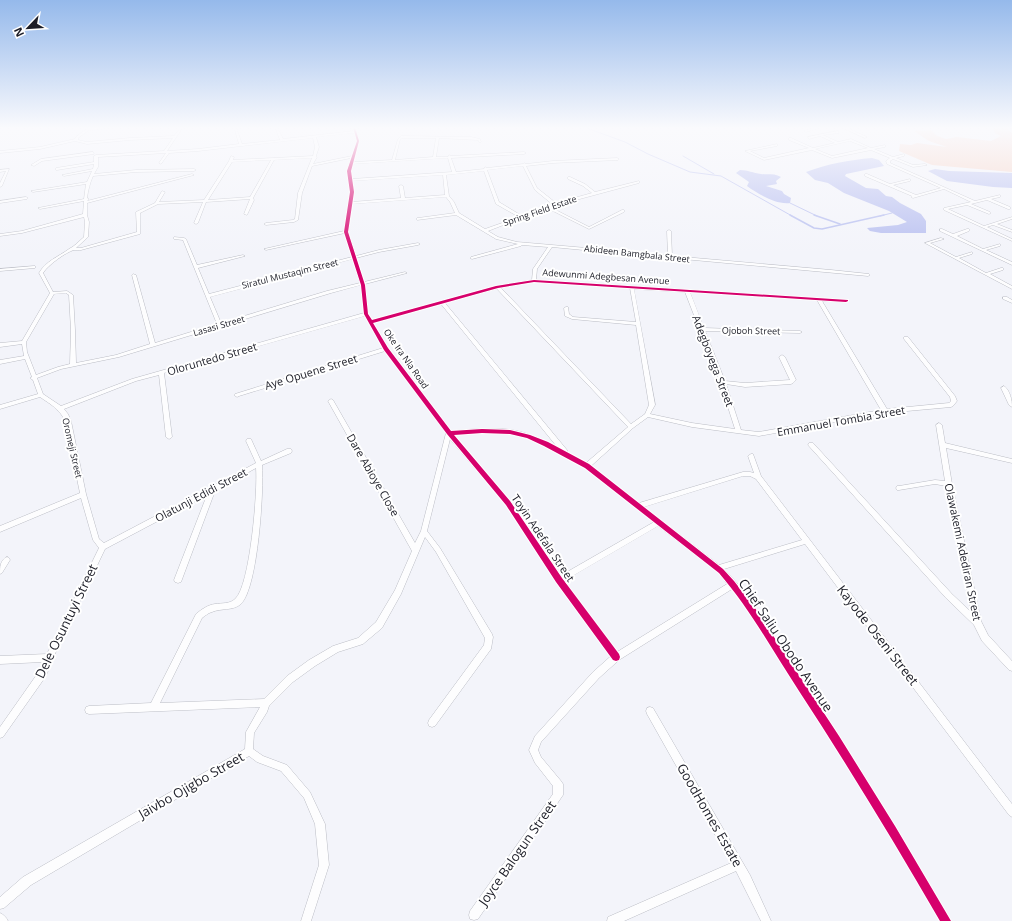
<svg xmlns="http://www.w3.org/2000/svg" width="1012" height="921" viewBox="0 0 1012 921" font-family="'Open Sans',sans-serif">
  <rect width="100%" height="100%" fill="#f3f4fa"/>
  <path fill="#f7d0c1" d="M 992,127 L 1005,127 L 1012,133 L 1012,172 L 932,165 L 899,151 L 900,144 L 911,145 L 917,143 L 947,147 L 929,141 L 914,131 L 931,130 L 937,136 L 946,139 L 957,137 L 991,141 L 1001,136 L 995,133 Z"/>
  <g fill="#b9c0f0">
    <path d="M 872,158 L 879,160 L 884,166 L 846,174 L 845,176 L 866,188 L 878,189 L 886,196 L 892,197 L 900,203 L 921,214 L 926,221 L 926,233 L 881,233 L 870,231 L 867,228 L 898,225 L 907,222 L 889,211 L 844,193 L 828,183 L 815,180 L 806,172 C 827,164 849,160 872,158 Z"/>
    <path d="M 935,169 L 949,171 L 1012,173 L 1012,188 L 993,187 L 947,181 L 928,171 Z"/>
    <path d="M 740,170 C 748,170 753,173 761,174 C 768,175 774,173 781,177 L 776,181 L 777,184 L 766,186 L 782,191 L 784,194 L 791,198 L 790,203 C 776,205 758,194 747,186 L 749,182 L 736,173 Z"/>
  </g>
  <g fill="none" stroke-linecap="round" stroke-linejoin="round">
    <g stroke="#b9c0f0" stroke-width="1">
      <path d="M 584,127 L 625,142 L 648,154 L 690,172 L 721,176 L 792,216"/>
      <path d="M 683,156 L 714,174"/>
      <path d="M 790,203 L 817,216"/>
      <path d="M 880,216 L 892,213"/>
    </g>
    <g stroke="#b9c0f0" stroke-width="1.5">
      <path d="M 790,215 L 814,228 L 822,229 L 884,215"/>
      <path d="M 814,215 L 840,224"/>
    </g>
    <defs>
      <g id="minor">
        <path d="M 48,127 L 51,127 L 50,128 Z"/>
        <path d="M 89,127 L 92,127 L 91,128 L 124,127 L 89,130 L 78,138 L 78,140 L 87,142 L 130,138 L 174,136 L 181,127 L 183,127 L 167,151 L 198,149 L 239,144 L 234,127 L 236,127 L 242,144 L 280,140 L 275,127 L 277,127 L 283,139 L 354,131 L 353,127 L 355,127 L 359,141 L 353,162 L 392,160 L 398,139 L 401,136 L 471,137 L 480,139 L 481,142 L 480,143 L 478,140 L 439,138 L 436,157 L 448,157 L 449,155 L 451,156 L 524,152 L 526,153 L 524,154 L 451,158 L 456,172 L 484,169 L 485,167 L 487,168 L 523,164 L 524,163 L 526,164 L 553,161 L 617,158 L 619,159 L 618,160 L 553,163 L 526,166 L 537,188 L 556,203 L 592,193 L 583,186 L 568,179 L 568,177 L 570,177 L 585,184 L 595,192 L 639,181 L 639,183 L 550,207 L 589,227 L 622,210 L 624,210 L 624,212 L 589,229 L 547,208 L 488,231 L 498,237 L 517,242 L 668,255 L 667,231 L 669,230 L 671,231 L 672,256 L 831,270 L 869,274 L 870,275 L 868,276 L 672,258 L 670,259 L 668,258 L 552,247 L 537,269 L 536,280 L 848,300 L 848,301 L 846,302 L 822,301 L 887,409 L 949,403 L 951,401 L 950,397 L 904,339 L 904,337 L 908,337 L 955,396 L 957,401 L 953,406 L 951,407 L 885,413 L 759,436 L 692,427 L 648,417 L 633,428 L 591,466 L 639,503 L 743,472 L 750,472 L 754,473 L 748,456 L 751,454 L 753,454 L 761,476 L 1012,804 L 1012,817 L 1009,815 L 805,544 L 724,569 L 736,582 L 755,608 L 839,736 L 895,826 L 951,921 L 940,921 C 895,843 848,766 799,690 C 777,656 757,621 732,589 L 619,660 L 599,678 L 541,742 L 538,750 L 541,757 L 561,781 L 563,784 L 563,795 L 478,919 L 474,920 L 470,919 L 469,915 L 470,911 L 553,794 L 553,786 L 535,763 L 529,750 L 535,736 L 593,672 L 611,656 L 556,582 L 506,505 L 450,439 L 427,531 L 440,548 L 492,634 L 493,637 L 491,649 L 435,726 L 432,727 L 429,726 L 428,723 L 429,720 L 484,645 L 485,638 L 436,552 L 425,537 L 401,594 L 382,628 L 363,644 L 338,652 L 315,666 L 293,682 L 269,706 L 267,712 L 254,733 L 253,749 L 263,756 L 287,765 L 310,792 L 325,824 L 329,865 L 311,921 L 301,921 L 319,865 L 315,824 L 304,798 L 281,771 L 257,762 L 249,756 L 31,885 L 4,908 L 0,909 L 0,897 L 23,877 L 245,749 L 246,732 L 260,707 L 89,714 L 86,713 L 85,710 L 86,707 L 89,706 L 151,703 L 196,614 C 202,609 208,605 215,604 C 222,603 230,604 235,599 C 250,587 258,490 256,468 L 215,491 L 181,582 L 178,583 L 175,582 L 174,580 L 207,495 L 105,549 L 52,660 L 46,676 L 3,737 L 0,738 L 0,727 L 40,670 L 43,662 L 0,664 L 0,656 L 47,654 L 99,548 L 93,540 L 81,498 L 0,532 L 0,526 L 80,493 L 65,421 C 60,409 50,404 40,397 L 0,409 L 0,405 L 38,394 L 33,380 L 30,378 L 32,377 L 25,359 L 0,364 L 0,360 L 24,356 L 22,344 L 0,347 L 0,343 L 22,341 L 50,293 L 39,273 C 46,261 58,257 69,249 C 75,246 79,241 84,237 L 85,222 L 84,217 L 22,233 L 0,236 L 0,234 L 22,231 L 83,214 L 84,201 L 40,209 L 38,208 L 84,199 L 86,184 L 33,192 L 31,191 L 87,182 L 92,171 L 64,176 L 62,175 L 93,169 L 94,164 L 57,170 L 56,170 L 56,168 L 94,162 L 94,156 L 96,155 L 164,151 L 173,138 L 130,140 L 87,144 L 75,141 L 40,149 L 0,153 L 0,151 L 40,147 L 75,139 L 76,137 ZM 354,133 L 357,141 L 352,156 L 313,164 L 317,157 L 316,156 L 319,147 L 316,137 ZM 313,138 L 315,147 L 313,156 L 233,160 L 234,157 L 231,156 L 229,161 L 204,200 L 159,202 L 165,192 L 162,191 L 155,203 L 136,212 L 137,232 L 81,248 L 76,248 L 88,237 L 89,222 L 87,215 L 87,203 L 194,175 L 192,174 L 87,201 L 89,199 L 87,198 C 88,190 90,183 93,176 L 136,172 L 194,171 L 196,170 L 194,169 L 136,170 L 94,174 L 98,167 L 98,157 L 166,153 L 159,163 L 161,164 L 169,153 L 198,151 ZM 402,138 L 436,138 L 433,157 L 395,160 L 400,139 ZM 312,158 L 298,193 L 295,219 L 293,220 L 266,223 L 264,224 L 266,225 L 294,222 L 298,220 L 302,193 L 312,166 L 351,158 L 347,171 L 350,192 L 344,231 L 264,249 L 266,250 L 345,233 L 352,257 L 209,294 L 198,268 L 245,256 L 243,255 L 197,265 L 186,239 L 184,238 L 174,237 L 174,239 L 183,240 L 217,324 L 155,343 L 136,275 L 133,274 L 132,275 L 150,344 L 116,355 L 76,363 L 75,330 L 73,295 L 67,291 L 53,292 L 43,273 C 48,265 66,252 74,250 C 77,250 79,250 81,250 L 140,234 L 140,213 L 158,204 L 203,202 L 194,223 L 196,224 L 198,223 L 206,202 L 250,199 L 244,214 L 247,215 L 254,200 L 253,198 L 274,160 ZM 448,158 L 452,172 L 352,179 L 351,171 L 353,164 ZM 271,160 L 250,197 L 208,200 L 232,162 ZM 523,166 L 535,190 L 552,204 L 522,216 L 499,202 L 487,170 ZM 484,171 L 496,204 L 519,217 L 485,229 L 459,213 L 454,202 L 449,196 L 446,175 ZM 443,175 L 445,195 L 405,198 L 403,186 L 401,185 L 399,186 L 401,198 L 352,202 L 354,192 L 352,181 ZM 446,197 L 450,202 L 455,213 L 418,218 L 417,218 L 417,220 L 456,215 L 496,239 L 518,244 L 471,257 L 470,258 L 472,259 L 521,246 L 522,245 L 548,247 L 533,269 L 532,280 L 496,286 L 372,320 L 368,314 L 365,284 L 407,273 L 405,272 L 364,282 L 356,258 L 379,252 L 418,245 L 420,244 L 418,243 L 379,250 L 356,256 L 348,232 L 352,204 ZM 353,259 L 360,283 L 327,291 L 221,323 L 210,297 ZM 534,282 L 630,288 L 636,322 L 573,317 L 569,314 L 568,307 L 566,307 L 564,308 L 565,316 L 572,319 L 636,325 L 649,405 L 645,414 L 631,424 L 501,288 ZM 361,285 L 364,313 L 132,379 L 61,406 L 43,394 L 37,378 L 61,369 L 119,357 L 218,327 L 222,327 L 222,326 L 331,293 ZM 497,289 L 628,427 L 586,463 L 567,453 L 567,450 L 445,303 ZM 634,289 L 685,292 L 699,328 L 699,329 L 700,330 L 720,382 L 735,429 L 692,423 L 650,414 L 655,405 ZM 690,292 L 817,300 L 881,410 L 759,432 L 741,430 L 726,384 L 745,387 L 791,384 L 793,383 L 796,380 L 785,357 L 782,355 L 779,357 L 790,380 L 745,383 L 725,381 L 705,331 L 800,333 L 802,332 L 800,331 L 704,328 ZM 66,293 L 69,295 L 71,330 L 70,364 L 58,367 L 36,375 L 27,352 L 26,342 L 54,294 ZM 441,304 L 558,448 C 549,443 540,438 530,435 C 506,425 476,429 451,431 L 388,348 L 373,323 ZM 365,316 L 383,348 L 235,394 L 234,395 L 237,397 L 239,396 L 385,351 L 446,433 L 421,531 L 415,543 L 333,400 L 331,399 L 328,401 L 412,551 L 395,590 L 376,622 L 358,638 L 333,646 L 309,660 L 287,676 L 264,699 L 160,703 L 202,618 C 205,616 208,613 212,612 C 221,608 233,611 241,604 C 258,587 264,490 262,465 L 291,453 L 292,451 L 291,449 L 287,449 L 261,461 L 251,439 L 247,439 L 246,441 L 256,463 L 104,543 L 99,539 L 86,494 L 71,421 L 68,414 L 64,409 L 136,381 L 159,375 L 166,437 L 169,439 L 171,438 L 172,437 L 164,373 ZM 482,433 L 510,434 L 527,438 L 544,446 L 585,468 L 654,522 L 560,576 L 510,501 L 454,435 ZM 743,476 L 750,476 L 756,479 L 802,540 L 719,565 L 644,507 ZM 658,526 L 719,573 L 727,584 L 617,652 L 564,581 Z"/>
        <path d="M 818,127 L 823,127 L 805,132 L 804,131 Z"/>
        <path d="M 841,127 L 845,127 L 867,137 L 865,138 Z"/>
        <path d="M 838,131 L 839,133 L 823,135 L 838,142 L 851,139 L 871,148 L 885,145 L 885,147 L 874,149 L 893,157 L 904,154 L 904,156 L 896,158 L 913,165 L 925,164 L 927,165 L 913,167 L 893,159 L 890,161 L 890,163 L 975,201 L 1000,195 L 1000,197 L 991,199 L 1010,207 L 1010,209 L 1008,209 L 987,200 L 971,204 L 990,212 L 991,213 L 989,214 L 967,205 L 948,209 L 984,226 L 1012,217 L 1012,219 L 997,224 L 1012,230 L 1012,232 L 993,225 L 987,227 L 1012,239 L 1012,241 L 944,210 L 944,208 L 971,202 L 944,189 L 913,198 L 911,197 L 912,196 L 865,176 L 865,174 L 867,174 L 890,184 L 910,179 L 910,181 L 893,185 L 916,195 L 941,188 L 887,164 L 886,161 L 890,158 L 871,150 L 832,158 L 812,150 L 764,160 L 745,151 L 777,144 L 777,146 L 750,151 L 764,158 L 809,148 L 789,140 L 789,138 L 791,138 L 813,148 L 835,143 L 820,136 L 809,139 L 808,137 ZM 850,141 L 868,148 L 832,156 L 815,149 Z"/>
        <path d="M 93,152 L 94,154 L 42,161 L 34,166 L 31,165 L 41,159 Z"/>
        <path d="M 9,169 L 2,186 L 0,187 L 0,183 L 6,171 L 0,172 L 0,170 Z"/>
        <path d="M 26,197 L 28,198 L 27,199 L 0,203 L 0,201 Z"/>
        <path d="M 940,229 L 942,229 L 953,234 L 967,229 L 969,229 L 969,231 L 957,236 L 983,249 L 1000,244 L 1000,246 L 986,250 L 1012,262 L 1012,265 L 940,231 Z"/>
        <path d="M 941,238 L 944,239 L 930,243 L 956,257 L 972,252 L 972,254 L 959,258 L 986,273 L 1001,268 L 1003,268 L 1003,270 L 990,274 L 1012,286 L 1012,289 L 925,243 Z"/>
        <path d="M 34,266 L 35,266 L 35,268 L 0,271 L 0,269 Z"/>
        <path d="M 1003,297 L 1007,297 L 1012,300 L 1012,303 L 1003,299 Z"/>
        <path d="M 1004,386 C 1010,390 1012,400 1012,407 L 1009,405 L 1001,388 Z"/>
        <path d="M 939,423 L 942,425 L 945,443 L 1012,459 L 1012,463 L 946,448 L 952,484 L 981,621 L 988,635 L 1012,661 L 1012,671 L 1009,670 L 982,641 L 974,625 L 946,598 L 808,445 L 809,443 L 813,443 L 952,594 L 971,612 L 946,486 L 935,484 L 899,490 L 897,490 L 896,488 L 897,486 L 899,486 L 935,480 L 945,481 L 936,425 Z"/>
        <path d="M 7,557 L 9,558 L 10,560 L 2,573 L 0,574 C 0,567 0,560 7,557 Z"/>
        <path d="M 650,707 L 653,708 L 750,875 L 771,921 L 761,921 L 736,871 L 624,921 L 607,921 L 608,917 L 731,863 L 647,714 L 646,711 L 647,708 Z"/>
        <path d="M 0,913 C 4,915 6,917 8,921 L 0,921 Z"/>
      </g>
    </defs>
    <use href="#minor" stroke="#bbbdc5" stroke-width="1"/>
    <use href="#minor" fill="#fdfdfe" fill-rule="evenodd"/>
    <defs>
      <path id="cycleway" d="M 353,127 L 355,127 L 359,141 L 351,171 L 354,192 L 348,232 L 365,285 L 368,314 L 372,320 L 496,286 L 534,280 L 848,300 L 848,301 L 846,302 L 534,282 L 498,288 L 373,323 L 388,348 L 451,431 L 482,429 L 510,430 L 530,435 L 548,442 L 589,464 L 723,569 L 734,581 L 755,608 L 839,736 L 895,826 L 951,921 L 940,921 C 895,843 848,766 799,691 C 773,651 750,609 719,573 L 585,468 L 544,446 L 527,438 L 510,434 L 482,433 L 454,435 L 510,501 L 562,578 L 619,654 L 620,657 L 619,660 L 616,661 L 613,660 L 556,582 L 506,505 L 447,434 L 384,350 L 364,314 L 361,285 L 344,232 L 350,192 L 347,171 L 357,141 Z"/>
    </defs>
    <use href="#cycleway" stroke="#fff" stroke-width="2"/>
    <use href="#cycleway" fill="#d6006c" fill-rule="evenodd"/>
  </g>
  <linearGradient id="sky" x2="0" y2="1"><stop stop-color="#95b9eb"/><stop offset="0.5" stop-color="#fafafd"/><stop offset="1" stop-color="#fafafd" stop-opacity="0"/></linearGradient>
  <rect width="1012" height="256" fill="url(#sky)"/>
  <g text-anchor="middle" stroke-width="4" stroke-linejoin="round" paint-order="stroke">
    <g font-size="9" fill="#1c1d27" stroke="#fff">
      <text transform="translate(540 211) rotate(-19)" y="3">Spring Field Estate</text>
      <text transform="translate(637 254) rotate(6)" y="3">Abideen Bamgbala Street</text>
      <text transform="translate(290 274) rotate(-14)" y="3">Siratul Mustaqim Street</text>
      <text transform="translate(606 277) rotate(4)" y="3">Adewunmi Adegbesan Avenue</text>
      <text transform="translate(219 326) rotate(-16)" y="3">Lasasi Street</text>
      <text transform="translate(751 331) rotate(1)" y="3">Ojoboh Street</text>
      <text transform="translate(406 359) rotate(55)" y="3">Oke Ira Nla Road</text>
      <text transform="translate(72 448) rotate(77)" y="3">Oromeji Street</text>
    </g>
    <g font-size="11" fill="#1c1d27" stroke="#fff">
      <text transform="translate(212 359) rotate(-16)" y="4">Oloruntedo Street</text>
      <text transform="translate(713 361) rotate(69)" y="4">Adegboyega Street</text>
      <text transform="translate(311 372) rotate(-17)" y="4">Aye Opuene Street</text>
      <text transform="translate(841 421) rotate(-10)" y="4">Emmanuel Tombia Street</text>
      <text transform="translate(373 475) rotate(60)" y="4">Dare Abioye Close</text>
      <text transform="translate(201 495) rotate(-28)" y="4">Olatunji Edidi Street</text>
      <text transform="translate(543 538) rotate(56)" y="4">Toyin Adefala Street</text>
      <text transform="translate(963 552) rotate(78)" y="4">Olawakemi Adediran Street</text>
    </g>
    <g font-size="13" fill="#1c1d27" stroke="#fff">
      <text transform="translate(66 621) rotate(-64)" y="5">Dele Osuntuyi Street</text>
      <text transform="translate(878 635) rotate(52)" y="5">Kayode Oseni Street</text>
      <text transform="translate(786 645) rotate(56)" y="5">Chief Saliu Obodo Avenue</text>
      <text transform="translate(191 785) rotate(-30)" y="5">Jaivbo Ojigbo Street</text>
      <text transform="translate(710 815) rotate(60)" y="5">GoodHomes Estate</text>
      <text transform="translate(517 853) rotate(-55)" y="5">Joyce Balogun Street</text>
    </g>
  </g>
  <g transform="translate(28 28) rotate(245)" stroke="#ffffff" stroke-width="3" paint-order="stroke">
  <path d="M0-3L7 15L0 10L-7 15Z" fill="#1c1d27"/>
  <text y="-6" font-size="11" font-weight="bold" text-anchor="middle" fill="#1c1d27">N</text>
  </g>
</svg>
